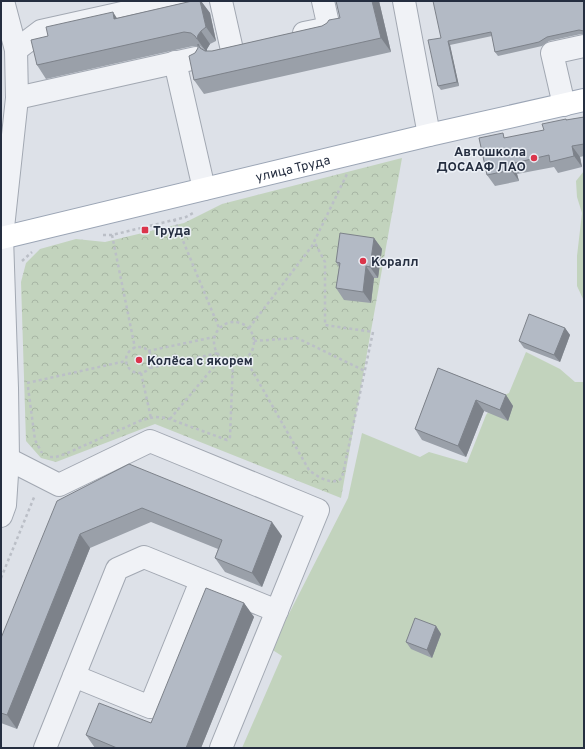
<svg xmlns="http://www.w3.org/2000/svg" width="585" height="749" viewBox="0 0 585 749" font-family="Overpass,sans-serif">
  <defs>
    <pattern id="park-crowns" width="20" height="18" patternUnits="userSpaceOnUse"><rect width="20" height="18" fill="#c2d3bd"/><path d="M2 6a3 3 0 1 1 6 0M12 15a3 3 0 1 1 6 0" fill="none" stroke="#a7b5a4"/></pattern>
  </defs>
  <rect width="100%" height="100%" fill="#dde1e8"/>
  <g fill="#c2d3bd">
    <path d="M 584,171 L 584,301 L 577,286 L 577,256 L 582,213 L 577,197 L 576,181 Z"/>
    <path d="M 526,352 L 560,369 L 575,382 L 584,382 L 584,748 L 242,748 L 282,656 L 271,649 L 348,498 L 362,433 L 420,457 L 429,452 L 467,463 L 486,415 L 500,397 L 509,393 Z"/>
  </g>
  <path fill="url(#park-crowns)" d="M 402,158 L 341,498 L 155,424 L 56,462 L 41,458 L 26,441 L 21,282 L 26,263 L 40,249 L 76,239 L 105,242 L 184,223 L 222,204 Z"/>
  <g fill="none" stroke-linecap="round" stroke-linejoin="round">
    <defs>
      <g id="minor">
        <path d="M 221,1 L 232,50"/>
        <path d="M 404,1 L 429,135"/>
        <path d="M 304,33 L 329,28 L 323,1"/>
        <path d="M 16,50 L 41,31 L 176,1"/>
        <path d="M 175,62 L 204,189"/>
        <path d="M 17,98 L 196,58"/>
        <path d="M 564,105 L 552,53 L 584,46"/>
        <path d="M 8,459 L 59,485 L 150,441 L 318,510 L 221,748"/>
        <path d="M 1,516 L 5,505 L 8,459 L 7,388 L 2,237 L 17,98 L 16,50 L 3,1"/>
        <path d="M 74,676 L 150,707 L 201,581"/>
        <path d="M 45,748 L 117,569 L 144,557 L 277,611"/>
      </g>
      <g id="major">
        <path id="s1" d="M 1,238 L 429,135 L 584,100"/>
      </g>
    </defs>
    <use href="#minor" stroke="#a2a8b2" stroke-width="24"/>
    <use href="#major" stroke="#9ba5b5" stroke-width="24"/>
    <g stroke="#bbbfc7" stroke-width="2.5" stroke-dasharray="3 3" stroke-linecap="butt">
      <path d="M 174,219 L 219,328"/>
      <path d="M 103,235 L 112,235 L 186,217 L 193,213"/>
      <path d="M 112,235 L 135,348"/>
      <path d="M 22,261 L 32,252"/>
      <circle cx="234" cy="342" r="20"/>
      <path d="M 249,328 L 312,246 L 347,174"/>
      <path d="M 254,341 L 297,338 L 365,371"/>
      <circle cx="139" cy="360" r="13"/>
      <path d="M 148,351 L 214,337"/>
      <path d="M 245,358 L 309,470 C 315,475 327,483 336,481 C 339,481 340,479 342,478 L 373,332 L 325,325 L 325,262 L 314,241"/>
      <path d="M 150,368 L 218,353"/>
      <path d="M 141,373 L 151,418"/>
      <path d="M 27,383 L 126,361"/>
      <path d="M 28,387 L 35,440 L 42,453"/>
      <path d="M 170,419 L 222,357"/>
      <path d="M 50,457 L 56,457 L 65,454 L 142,420 L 155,417 L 167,418 L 227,440 L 230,437 L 233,361"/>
      <path d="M 1,578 L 35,495"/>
    </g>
    <use href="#minor" stroke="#f0f2f6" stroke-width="22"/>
    <use href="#major" stroke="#fff" stroke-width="22"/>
  </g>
  <g fill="#9aa0a9" fill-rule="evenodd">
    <path d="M 192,1 L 201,1 L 210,13 L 216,41 L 210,44 L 207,49 L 207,51 L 212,51 L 322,26 L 379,1 L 391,52 L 204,94 L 194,80 L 195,53 L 198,48 L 198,46 L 193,46 L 46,79 L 37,65 L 48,36 L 117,18 ZM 200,46 L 204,49 L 206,51 L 201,48 Z"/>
    <path d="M 584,1 L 584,34 L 581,34 L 549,41 L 542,46 L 498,56 L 495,52 L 492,36 L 450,45 L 459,86 L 441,90 L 438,86 L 441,38 Z"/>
    <path d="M 584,117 L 584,156 L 580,157 L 582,167 L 558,173 L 554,167 L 517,174 L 519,181 L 495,186 L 487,175 L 506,138 L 544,130 L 566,119 L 567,120 Z"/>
    <path d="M 374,238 L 382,249 L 378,278 L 374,278 L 371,303 L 344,300 L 336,288 L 339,267 L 336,262 Z"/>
    <path d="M 565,328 L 570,335 L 560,362 L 524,348 L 519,341 Z"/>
    <path d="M 438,368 L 506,395 L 513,406 L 508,421 L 484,411 L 466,457 L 422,440 L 415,429 Z"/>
    <path d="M 129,464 L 282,536 L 262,587 L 225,572 L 215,558 L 218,549 L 151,522 L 90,548 L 17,729 L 1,723 L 1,638 Z"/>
    <path d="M 244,603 L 254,617 L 201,748 L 95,748 L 86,735 L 151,723 Z"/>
    <path d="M 436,626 L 441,634 L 432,658 L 411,649 L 406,642 Z"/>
  </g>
  <g fill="#7d828a">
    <path d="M 200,1 L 201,1 L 210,13 L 216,41 L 206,27 Z"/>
    <path d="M 372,1 L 379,1 L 391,52 L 381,38 Z"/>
    <path d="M 113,12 L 122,26 L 114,19 Z"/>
    <path d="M 201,31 L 210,44 L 207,49 L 207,53 L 197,39 L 198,35 Z"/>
    <path d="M 448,41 L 450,45 L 459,86 L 457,82 Z"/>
    <path d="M 572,146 L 580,157 L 582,167 L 574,156 Z"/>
    <path d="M 510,164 L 517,174 L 519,181 L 511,170 Z"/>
    <path d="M 374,238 L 382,249 L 378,278 L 370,267 Z"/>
    <path d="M 366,266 L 374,278 L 371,303 L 363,292 Z"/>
    <path d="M 565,328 L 570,335 L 560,362 L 554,355 Z"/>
    <path d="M 506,395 L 513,406 L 508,421 L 500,410 Z"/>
    <path d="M 476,400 L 484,411 L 466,457 L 458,446 Z"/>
    <path d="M 272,522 L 282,536 L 262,587 L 252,573 Z"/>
    <path d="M 80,534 L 90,548 L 17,729 L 7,715 Z"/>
    <path d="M 244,603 L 254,617 L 201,748 L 186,748 Z"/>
    <path d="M 436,626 L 441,634 L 432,658 L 427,650 Z"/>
  </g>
  <g fill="#b3bac5" stroke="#7d828a">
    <path d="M 192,1 L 200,1 L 206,27 L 201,31 L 198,35 L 197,39 L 195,36 L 191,33 L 184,32 L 37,65 L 31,40 L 48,36 L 46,27 L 113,12 L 114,19 Z"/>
    <path d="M 336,1 L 372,1 L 381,38 L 194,80 L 189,56 L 195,53 L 198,48 L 198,44 L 200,48 L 205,51 L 212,51 L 322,26 L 327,23 L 329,20 L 340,18 Z"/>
    <path d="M 433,1 L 584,1 L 584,31 L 579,30 L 547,37 L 539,42 L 495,52 L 491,32 L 448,41 L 457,82 L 438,86 L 428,40 L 441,38 Z"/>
    <path d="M 584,117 L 584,144 L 572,146 L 574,156 L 550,162 L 549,155 L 510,164 L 511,170 L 487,175 L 479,138 L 503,133 L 504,138 L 544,130 L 542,124 L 566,119 L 566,120 Z"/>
    <path d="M 340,233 L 374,238 L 370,267 L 366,266 L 363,292 L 336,288 L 340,263 L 336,262 Z"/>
    <path d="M 529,314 L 565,328 L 554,355 L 519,341 Z"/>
    <path d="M 438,368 L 506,395 L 500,410 L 476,400 L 458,446 L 415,429 Z"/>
    <path d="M 129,464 L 272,522 L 252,573 L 215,558 L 222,540 L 142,508 L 80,534 L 7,715 L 1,713 L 1,638 L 57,501 Z"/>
    <path d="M 206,588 L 244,603 L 186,748 L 117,748 L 86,735 L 99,703 L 151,723 Z"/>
    <path d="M 415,618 L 436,626 L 427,650 L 406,642 Z"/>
  </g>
  <g fill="#db344b" stroke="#ecf0f6" stroke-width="1.5">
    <circle cx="534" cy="158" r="4"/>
    <rect x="141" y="226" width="8" height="8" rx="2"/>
    <circle cx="363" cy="261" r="4"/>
    <circle cx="139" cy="360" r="4"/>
  </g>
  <g text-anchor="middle" stroke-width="3" stroke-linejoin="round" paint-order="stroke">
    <g font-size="13" font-weight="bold" fill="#252e40" stroke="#ecf0f6" text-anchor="start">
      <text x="526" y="156" text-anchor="end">Автошкола<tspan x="526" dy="15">ДОСААФ ЛАО</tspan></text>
      <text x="153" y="235">Труда</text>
      <text x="371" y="266">Коралл</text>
      <text x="147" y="365">Колёса с якорем</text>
    </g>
    <g font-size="13" fill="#252e40" stroke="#ecf0f6">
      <text dy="5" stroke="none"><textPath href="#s1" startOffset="300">улица Труда</textPath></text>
    </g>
  </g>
  <rect width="585" height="749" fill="none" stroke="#252e40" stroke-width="4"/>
</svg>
